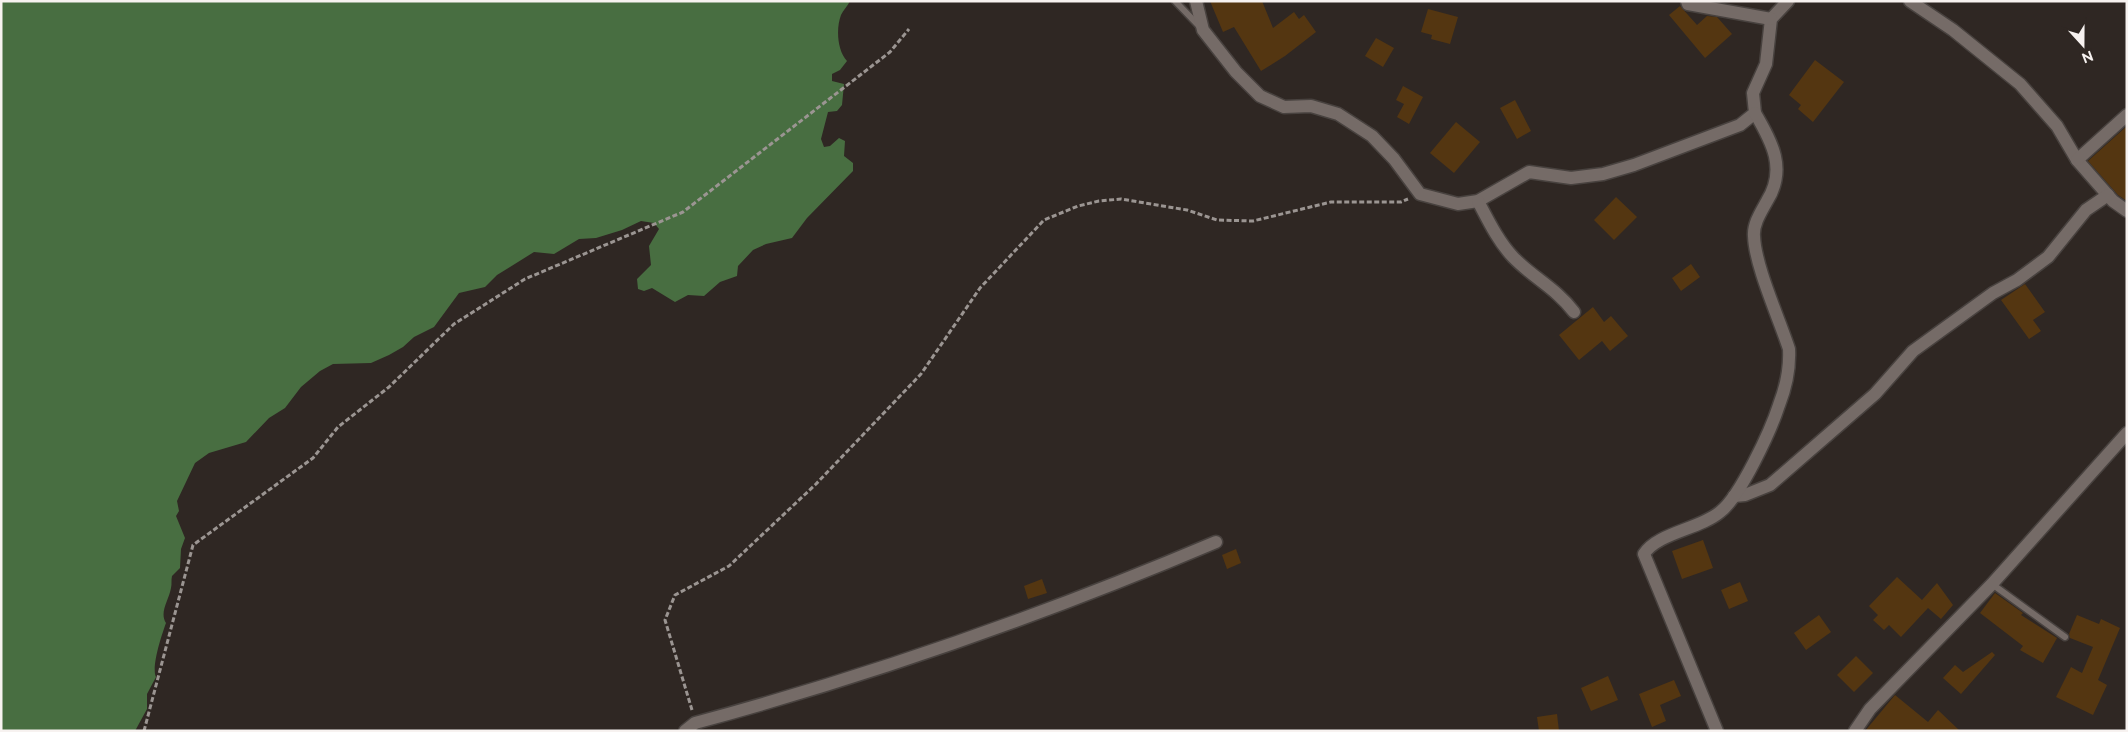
<svg xmlns="http://www.w3.org/2000/svg" width="2128" height="732" viewBox="0 0 2128 732" font-family="Raleway,sans-serif">
  <rect width="100%" height="100%" fill="#2f2723"/>
  <path fill="#486e41" d="M 1,1 L 850,1 C 848,6 843,10 841,15 C 836,28 837,50 847,61 L 840,70 L 832,74 L 832,81 L 844,84 L 842,105 L 837,111 L 828,112 L 821,139 L 824,147 L 830,146 L 839,138 L 845,141 L 844,156 L 853,163 L 853,171 L 807,218 L 792,238 L 766,244 L 753,250 L 738,266 L 737,276 L 720,282 L 704,296 L 688,295 L 675,302 L 652,288 L 644,291 L 638,289 L 637,279 L 651,265 L 649,246 L 659,229 L 654,223 L 641,221 L 622,230 L 596,238 L 579,239 L 554,254 L 534,252 L 497,275 L 485,287 L 459,293 L 434,327 L 414,337 L 403,347 L 389,355 L 371,363 L 333,364 L 320,371 L 301,387 L 285,408 L 269,418 L 246,442 L 209,453 L 195,463 L 177,501 L 179,511 L 176,516 L 185,538 L 181,549 L 180,568 L 172,576 C 171,580 172,584 171,588 C 169,600 159,612 166,623 C 162,634 151,667 156,677 L 147,694 L 147,709 L 135,731 L 1,731 Z"/>
  <g fill="#543611">
    <path d="M 1210,1 L 1262,1 L 1273,28 L 1294,12 L 1299,19 L 1304,15 L 1316,32 L 1285,56 L 1261,71 L 1234,27 L 1223,32 Z"/>
    <path d="M 1680,6 L 1697,25 L 1707,16 L 1717,17 L 1732,34 L 1705,58 L 1669,15 Z"/>
    <path d="M 1428,9 L 1458,17 L 1450,44 L 1431,39 L 1432,35 L 1421,32 Z"/>
    <path d="M 1376,38 L 1394,48 L 1383,67 L 1365,56 Z"/>
    <path d="M 1815,60 L 1844,82 L 1813,122 L 1798,109 L 1801,105 L 1789,95 Z"/>
    <path d="M 1403,86 L 1423,97 L 1409,124 L 1397,117 L 1404,104 L 1396,100 Z"/>
    <path d="M 1515,100 L 1531,131 L 1517,139 L 1500,108 Z"/>
    <path d="M 1456,122 L 1480,142 L 1454,173 L 1430,153 Z"/>
    <path d="M 2127,126 L 2127,201 L 2118,195 L 2088,161 Z"/>
    <path d="M 1616,197 L 1637,217 L 1614,240 L 1594,220 Z"/>
    <path d="M 1691,264 L 1700,277 L 1681,291 L 1672,278 Z"/>
    <path d="M 2025,284 L 2045,312 L 2033,320 L 2041,331 L 2029,339 L 2001,300 Z"/>
    <path d="M 1593,307 L 1604,322 L 1611,316 L 1628,336 L 1610,351 L 1602,341 L 1579,360 L 1559,335 Z"/>
    <path d="M 1703,540 L 1713,568 L 1682,579 L 1672,551 Z"/>
    <path d="M 1236,549 L 1241,563 L 1227,569 L 1222,555 Z"/>
    <path d="M 1897,577 L 1922,600 L 1937,583 L 1953,605 L 1941,619 L 1928,608 L 1901,637 L 1889,625 L 1884,630 L 1873,620 L 1878,615 L 1869,606 Z"/>
    <path d="M 1042,579 L 1047,593 L 1028,599 L 1024,586 Z"/>
    <path d="M 1740,582 L 1748,601 L 1729,609 L 1721,590 Z"/>
    <path d="M 1995,593 L 2023,613 L 2021,615 L 2057,638 L 2043,663 L 2020,650 L 2023,646 L 1980,613 Z"/>
    <path d="M 1819,615 L 1831,632 L 1806,650 L 1794,633 Z"/>
    <path d="M 2077,615 L 2099,624 L 2101,619 L 2120,628 L 2098,680 L 2107,685 L 2093,715 L 2056,697 L 2071,667 L 2082,673 L 2093,647 L 2070,638 L 2069,634 Z"/>
    <path d="M 1992,652 L 1995,655 L 1961,694 L 1943,678 L 1955,665 L 1963,672 Z"/>
    <path d="M 1856,656 L 1873,673 L 1854,692 L 1837,675 Z"/>
    <path d="M 1608,676 L 1618,700 L 1591,711 L 1581,688 Z"/>
    <path d="M 1674,680 L 1681,696 L 1660,705 L 1666,721 L 1652,727 L 1639,694 Z"/>
    <path d="M 1895,695 L 1928,722 L 1938,710 L 1960,731 L 1865,731 Z"/>
    <path d="M 1557,714 L 1559,731 L 1539,731 L 1537,717 Z"/>
  </g>
  <g fill="none" stroke-linecap="round" stroke-linejoin="round">
    <defs>
      <g id="service">
        <path d="M 1175,1 L 1200,27"/>
        <path d="M 1992,584 L 2065,637"/>
      </g>
      <g id="minor">
        <path d="M 1196,1 L 1203,30 L 1236,72 L 1260,96 L 1284,107 L 1311,106 L 1338,114 L 1372,136 L 1394,159 L 1420,194 L 1458,204 L 1478,201 L 1529,172 L 1571,178 L 1603,174 L 1634,165 L 1740,125 L 1755,113 L 1753,93 L 1766,64 L 1771,19 L 1788,1"/>
        <path d="M 1687,1 L 1688,4 L 1771,19"/>
        <path d="M 1910,1 L 1953,30 L 2020,84 L 2057,126 L 2077,160 L 2113,201 L 2127,211"/>
        <path d="M 2077,160 L 2127,115"/>
        <path d="M 1478,201 C 1488,220 1498,241 1513,257 C 1532,277 1557,289 1574,312"/>
        <path d="M 1734,496 L 1745,495 L 1770,485 L 1875,394 L 1913,351 L 1993,293 L 2017,280 L 2048,257 L 2086,210 L 2108,195"/>
        <path d="M 685,731 L 695,723 C 873,675 1046,614 1216,542"/>
        <path d="M 1717,731 L 1644,554 C 1657,533 1700,529 1720,512 C 1740,497 1771,430 1779,405 C 1786,387 1790,368 1789,349 C 1779,318 1755,266 1754,236 C 1753,224 1761,212 1767,201 C 1787,169 1772,142 1755,113"/>
        <path d="M 1855,731 L 1870,709 L 1992,584 L 2127,433"/>
      </g>
    </defs>
    <use href="#service" stroke="#48423f" stroke-width="9"/>
    <use href="#minor" stroke="#48423f" stroke-width="15"/>
    <g stroke="#9b9592" stroke-width="3" stroke-dasharray="5 2.5" stroke-linecap="butt">
      <path d="M 692,710 L 665,620 L 675,595 L 729,566 L 816,484 L 921,374 L 980,288 L 1044,220 L 1078,206 L 1099,201 L 1121,199 L 1187,210 L 1217,220 L 1253,221 L 1331,202 L 1401,202 L 1408,199"/>
      <path d="M 144,731 L 193,545 L 313,458 L 338,427 L 389,387 L 454,324 L 525,279 L 683,212 L 890,52 L 909,29"/>
    </g>
    <use href="#service" stroke="#756b67" stroke-width="6"/>
    <use href="#minor" stroke="#756b67" stroke-width="12"/>
  </g>
  <rect width="2128" height="732" fill="none" stroke="#f7f2f0" stroke-width="5"/>
  <g transform="translate(2083 45) rotate(159)" stroke="#2f2723" stroke-width="4" paint-order="stroke">
  <path d="M0-4L9 19L0 12L-9 19Z" fill="#f7f2f0"/>
  <text y="-8" font-size="14" font-weight="bold" text-anchor="middle" fill="#f7f2f0">N</text>
  </g>
</svg>
